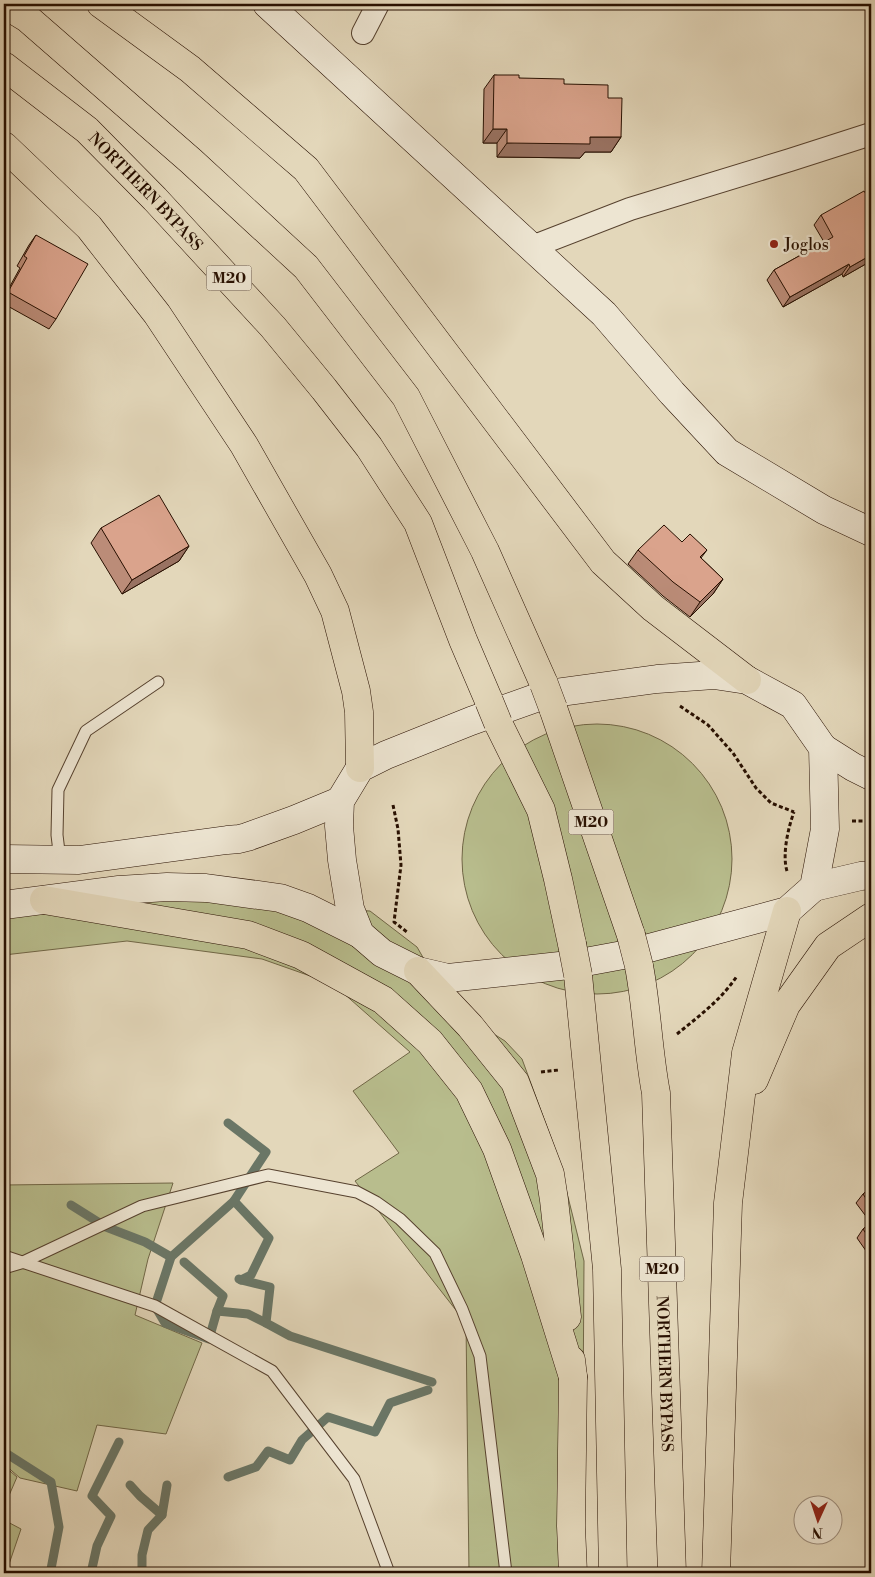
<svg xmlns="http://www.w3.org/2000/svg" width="875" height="1577" viewBox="0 0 875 1577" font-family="'Libre Bodoni',serif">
  <rect width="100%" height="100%" fill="#e3d7ba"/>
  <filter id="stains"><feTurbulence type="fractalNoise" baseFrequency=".004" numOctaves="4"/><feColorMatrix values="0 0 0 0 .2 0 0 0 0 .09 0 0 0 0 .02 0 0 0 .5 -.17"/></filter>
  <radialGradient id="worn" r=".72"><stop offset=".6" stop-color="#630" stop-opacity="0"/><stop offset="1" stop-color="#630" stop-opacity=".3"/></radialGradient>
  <g fill="#b8bd8d" stroke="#706646">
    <circle cx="597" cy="859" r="135"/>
    <path d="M 29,891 L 370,911 L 417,947 L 443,992 L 481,1026 L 505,1041 L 522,1059 L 558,1157 L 584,1261 L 582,1573 L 469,1573 L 466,1323 L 355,1181 L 399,1153 L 353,1091 L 410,1052 L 333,984 L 262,959 L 127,941 L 4,955 L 4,894 Z"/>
    <path d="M 173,1183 L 148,1259 L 135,1315 L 202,1343 L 166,1434 L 97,1425 L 77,1491 L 20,1478 L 4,1464 L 4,1185 Z"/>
    <path d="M 4,1466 L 17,1477 L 4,1507 Z"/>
    <path d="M 4,1520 L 21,1529 L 6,1573 L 4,1573 Z"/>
  </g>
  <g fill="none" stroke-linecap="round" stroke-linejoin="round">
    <g stroke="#6a7666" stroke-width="9">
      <path d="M 234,1201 L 269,1238 L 251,1275 L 241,1280 L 239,1279"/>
      <path d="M 71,1205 L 106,1227 L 145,1242 L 171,1257"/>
      <path d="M 184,1262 L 223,1296 L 217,1311 L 209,1339 L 165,1323 L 155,1306 L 171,1257 L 234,1201 L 266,1152 L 228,1123"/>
      <path d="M 241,1280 L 270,1287 L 266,1323 L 290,1336 L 432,1382"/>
      <path d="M 217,1311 L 248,1314 L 266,1323"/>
      <path d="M 4,1452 L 51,1482 L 59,1527 L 51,1569 L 48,1573"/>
      <path d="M 228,1477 L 256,1467 L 268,1451 L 290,1460 L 302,1440 L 328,1417 L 375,1432 L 390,1403 L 428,1390"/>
      <path d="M 130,1485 L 140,1496 L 162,1515"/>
      <path d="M 91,1573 L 97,1546 L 111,1516 L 92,1496 L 119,1442"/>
      <path d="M 142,1573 L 142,1555 L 148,1530 L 162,1515 L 167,1485"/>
    </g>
    <defs>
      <g id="lane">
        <path d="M 60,860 L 57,835 L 58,790 L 86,731 L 158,682"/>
        <path d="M 4,1256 L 155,1306 L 272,1371 L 354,1479 L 389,1573"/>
        <path d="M 4,1268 L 21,1263 L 142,1206 L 268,1175 L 357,1192 L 376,1202 L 400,1219 L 435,1253 L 462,1309 L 480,1356 L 506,1573"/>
      </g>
      <g id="street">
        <path d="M 363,33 L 378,4"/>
        <path d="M 532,247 L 630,209 L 790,160 L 871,134"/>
      </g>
      <g id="secondary">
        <path d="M 267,4 L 604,314 L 672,393 L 727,452 L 824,510 L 871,532"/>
        <path d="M 714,675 L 747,680 L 793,705 L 823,748 L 825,829 L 814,887 L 787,911 L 623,955 L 569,965 L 448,978 L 418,971 L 382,953 L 360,934 L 350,909 L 342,860 L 339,826 L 340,801 L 360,768 L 386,755 L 471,721 L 547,694 L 657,679 Z"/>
        <path d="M 823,748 L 853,767 L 871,776"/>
        <path d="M 4,859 L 79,860 L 227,840 L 239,839 L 247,837 L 294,820 L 340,801"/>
        <path d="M 814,887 L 861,876 L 871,875"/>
        <path d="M 4,905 L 119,890 L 167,887 L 206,888 L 280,898 L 308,908 L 360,934"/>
      </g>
      <g id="highway">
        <path d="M 4,4 L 27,18 L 191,161 L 306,267 L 406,397 L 485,551 L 544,684"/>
        <path d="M 101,4 L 190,69 L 306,169 L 603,562 L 653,608 L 747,680"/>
        <path id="s1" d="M 4,66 L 87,130 L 155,199 L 273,327 L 324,389 L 369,447 L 418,523 L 463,640 L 489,701"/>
        <path d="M 4,146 L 89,227 L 157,314 L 244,445 L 318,575 L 335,611 L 356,691 L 359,712 L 360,768"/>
        <path d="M 553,708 L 631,935"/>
        <path d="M 498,723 L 541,810 L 558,879 L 572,944"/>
        <path d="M 44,900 L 248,935 L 301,955 L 383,1000 L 430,1042 L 469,1091 L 497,1149 L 535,1255 L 573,1377"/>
        <path id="s2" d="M 639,966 C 647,1008 648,1051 656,1093 L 672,1573"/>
        <path d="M 418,971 L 470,1026 L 515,1082 L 550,1174 L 554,1200 L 567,1317"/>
        <path d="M 578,975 L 607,1269 L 613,1573"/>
        <path d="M 754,1080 L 786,1005 L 828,946 L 871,917"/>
        <path d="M 571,1360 L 573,1377 L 571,1526 L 573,1573"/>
        <path d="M 716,1573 L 728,1203 L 746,1053 L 787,911"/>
      </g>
    </defs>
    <use href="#lane" stroke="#56412e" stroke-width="13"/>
    <use href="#street" stroke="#56412e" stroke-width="24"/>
    <use href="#secondary" stroke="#270f00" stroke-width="29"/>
    <use href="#highway" stroke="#270f00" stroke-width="29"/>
    <g stroke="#270f00" stroke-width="3" stroke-dasharray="4 2.5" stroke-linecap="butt">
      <path d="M 680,706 L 708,725 L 733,753 L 756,788 L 771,803 L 794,812"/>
      <path d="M 393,805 L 398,829 L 401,865 L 394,922 L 407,932"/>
      <path d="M 852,821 L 871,821"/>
      <path d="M 787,871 C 782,855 788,828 794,812"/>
      <path d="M 677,1034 C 698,1017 722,999 737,976"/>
      <path d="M 541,1072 L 559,1070"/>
    </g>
    <use href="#lane" stroke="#ede5d2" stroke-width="11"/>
    <use href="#street" stroke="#ede5d2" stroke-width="22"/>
    <use href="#secondary" stroke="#ede5d2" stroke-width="28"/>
    <use href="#highway" stroke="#e3d7ba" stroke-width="28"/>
    <defs>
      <g id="highway-bridge">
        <path d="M 544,684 L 553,708"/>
        <path d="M 489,701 L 498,723"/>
        <path d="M 631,935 L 639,966"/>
        <path d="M 572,944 L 578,975"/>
      </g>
    </defs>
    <use href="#highway-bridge" stroke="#270f00" stroke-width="29" stroke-linecap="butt"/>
    <use href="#highway-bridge" stroke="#e3d7ba" stroke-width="28"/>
  </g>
  <g fill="#bb8c78" stroke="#270f00">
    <path d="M 494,75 L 564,84 L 608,98 L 621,137 L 611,152 L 585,152 L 580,158 L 497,157 L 497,143 L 483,143 L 484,89 Z"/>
    <path d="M 821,215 L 871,261 L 843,277 L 842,274 L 783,307 L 767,280 L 774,270 L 824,242 L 814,225 Z"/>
    <path d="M 36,235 L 56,319 L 49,329 L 4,304 L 4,297 L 20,268 L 17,266 L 29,245 Z"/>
    <path d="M 101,528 L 189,546 L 179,561 L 122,594 L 91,543 Z"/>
    <path d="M 682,542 L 707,550 L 701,558 L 723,579 L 713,594 L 690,617 L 663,596 L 628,564 L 638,550 Z"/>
    <path d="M 871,1188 L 871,1223 L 856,1203 L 863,1194 Z"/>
    <path d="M 871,1223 L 871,1258 L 857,1238 L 863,1229 Z"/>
  </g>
  <g fill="#997262" stroke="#270f00">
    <path d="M 493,129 L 507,129 L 497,143 L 483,143 Z"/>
    <path d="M 590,137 L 621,137 L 611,152 L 585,152 L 580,158 L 497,157 L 507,143 Z"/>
    <path d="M 871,255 L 871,261 L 843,277 L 850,267 Z"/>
    <path d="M 849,264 L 842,274 L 783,307 L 790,297 Z"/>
    <path d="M 189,546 L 179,561 L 122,594 L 132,580 Z"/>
    <path d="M 723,579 L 713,594 L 690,617 L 700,602 Z"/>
  </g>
  <g fill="#daa38c" stroke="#270f00">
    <path d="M 494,75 L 519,75 L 519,78 L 564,79 L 564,84 L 608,85 L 608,98 L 622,98 L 621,137 L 590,137 L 590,144 L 507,143 L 507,129 L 493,129 Z"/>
    <path d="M 864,191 L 871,202 L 871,255 L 850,267 L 849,264 L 790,297 L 774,270 L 833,237 L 821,215 Z"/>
    <path d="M 36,235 L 88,264 L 56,319 L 8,292 L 27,258 L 24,256 Z"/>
    <path d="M 159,495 L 189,546 L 132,580 L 101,528 Z"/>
    <path d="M 664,525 L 682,542 L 690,534 L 707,550 L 700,557 L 723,579 L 700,602 L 673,582 L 638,550 Z"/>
    <path d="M 871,1188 L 871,1206 L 863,1194 Z"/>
    <path d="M 871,1223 L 871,1241 L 863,1229 Z"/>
  </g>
  <circle fill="#8f2418" stroke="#ede5d2" stroke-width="2" cx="774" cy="244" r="5"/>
  <g text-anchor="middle" stroke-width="4.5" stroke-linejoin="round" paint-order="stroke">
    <g fill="#ede5d2" stroke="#624f3f" stroke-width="1">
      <rect x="206.5" y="265.5" width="45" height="25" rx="4"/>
      <rect x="568.5" y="809.5" width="45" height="25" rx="4"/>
      <rect x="639.5" y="1256.5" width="45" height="25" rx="4"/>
    </g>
    <g font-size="15" font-weight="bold" fill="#270f00">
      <text x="229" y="283">M20</text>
      <text x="591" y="827">M20</text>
      <text x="662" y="1274">M20</text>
    </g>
    <g font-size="16" fill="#270f00" stroke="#ede5d2">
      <text dy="6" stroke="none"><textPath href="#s1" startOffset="190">NORTHERN BYPASS</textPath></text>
      <text dy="6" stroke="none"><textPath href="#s2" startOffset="409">NORTHERN BYPASS</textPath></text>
    </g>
    <g font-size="16" fill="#270f00" stroke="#ede5d2" text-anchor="start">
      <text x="784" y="250">Joglos</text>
    </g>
  </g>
  <rect width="875" height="1577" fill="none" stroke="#e3d7ba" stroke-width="20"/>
  <rect x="5" y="5" width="865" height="1567" fill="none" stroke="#270f00" stroke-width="2.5"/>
  <rect x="10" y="10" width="855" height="1557" fill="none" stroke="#270f00"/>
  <g transform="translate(818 1520) rotate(183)"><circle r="24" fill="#ede5d2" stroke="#9e8f7e"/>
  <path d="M0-4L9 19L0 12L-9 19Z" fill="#8f2418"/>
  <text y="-8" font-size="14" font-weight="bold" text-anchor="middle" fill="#270f00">N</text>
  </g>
  <rect width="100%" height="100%" filter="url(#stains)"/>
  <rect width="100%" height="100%" fill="url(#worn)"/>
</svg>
